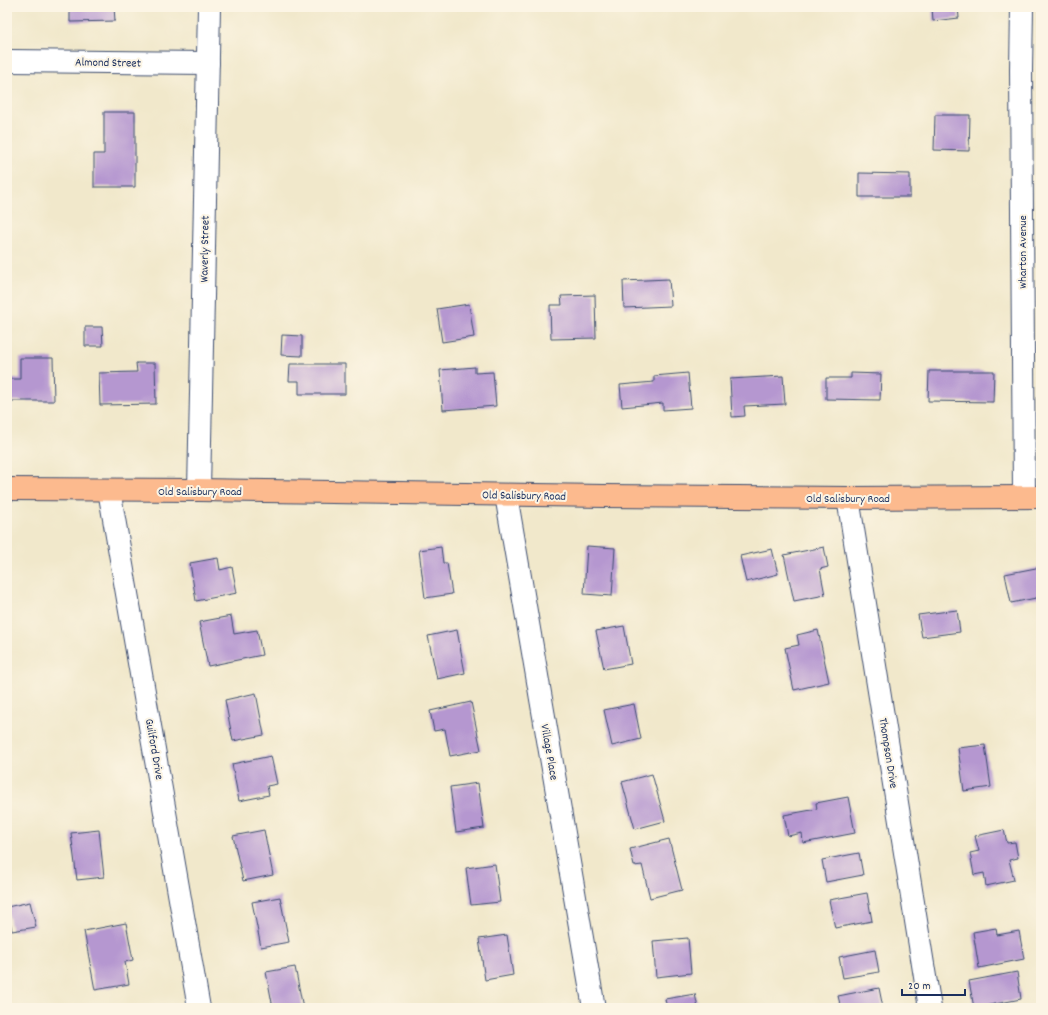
<svg xmlns="http://www.w3.org/2000/svg" width="1048" height="1015" viewBox="0 0 1048 1015" font-family="Dekko,sans-serif">
  <rect width="100%" height="100%" fill="#fcf5e5"/>
  <filter id="ink" filterUnits="userSpaceOnUse"><feTurbulence type="fractalNoise" baseFrequency=".025" numOctaves="2"/><feDisplacementMap in="SourceGraphic" scale="8" xChannelSelector="R" yChannelSelector="G"/><feConvolveMatrix kernelMatrix="1 2 1 2 8 2 1 2 1" color-interpolation-filters="sRGB"/></filter>
  <filter id="wash" filterUnits="userSpaceOnUse"><feTurbulence type="fractalNoise" baseFrequency=".012" numOctaves="4" result="noise"/><feDisplacementMap in="SourceGraphic" scale="16" xChannelSelector="R" yChannelSelector="G"/><feGaussianBlur stdDeviation="0.9" result="paint"/><feColorMatrix in="noise" values="0 0 0 0 0 0 0 0 0 0 0 0 0 0 0 0 0 1.4 0 .05"/><feComposite in="paint" operator="in"/></filter>
  <g filter="url(#wash)">
    <rect width="100%" height="100%" fill="#f1e8cb"/>
    <g id="blocks">
      <g fill="#b597d0">
        <path d="M 70,7 L 114,7 L 115,21 L 70,22 Z"/>
        <path d="M 932,7 L 958,7 L 959,18 L 933,21 Z"/>
        <path d="M 104,112 L 135,112 L 135,187 L 94,187 L 94,154 L 104,154 Z"/>
        <path d="M 935,115 L 970,115 L 969,151 L 934,150 Z"/>
        <path d="M 859,173 L 910,174 L 910,197 L 859,197 Z"/>
        <path d="M 669,279 L 671,306 L 624,308 L 623,281 Z"/>
        <path d="M 595,295 L 596,338 L 551,339 L 550,305 L 562,305 L 561,296 Z"/>
        <path d="M 469,304 L 474,337 L 442,342 L 437,309 Z"/>
        <path d="M 85,327 L 102,327 L 103,346 L 85,346 Z"/>
        <path d="M 282,335 L 302,336 L 302,356 L 281,355 Z"/>
        <path d="M 20,358 L 53,358 L 54,401 L 7,401 L 7,379 L 20,379 Z"/>
        <path d="M 136,363 L 155,363 L 156,404 L 100,405 L 99,373 L 137,372 Z"/>
        <path d="M 290,364 L 345,364 L 345,394 L 299,394 L 299,381 L 289,381 Z"/>
        <path d="M 475,367 L 475,373 L 493,372 L 496,406 L 443,410 L 440,370 Z"/>
        <path d="M 929,371 L 994,371 L 993,402 L 928,401 Z"/>
        <path d="M 688,373 L 691,408 L 663,410 L 663,403 L 622,407 L 620,385 L 654,382 L 654,376 Z"/>
        <path d="M 851,373 L 881,374 L 880,400 L 826,399 L 826,378 L 851,378 Z"/>
        <path d="M 783,376 L 785,404 L 744,406 L 745,416 L 732,417 L 730,379 Z"/>
        <path d="M 587,546 L 615,548 L 612,596 L 584,594 Z"/>
        <path d="M 441,547 L 443,563 L 447,563 L 452,594 L 425,598 L 419,550 Z"/>
        <path d="M 824,547 L 828,567 L 820,569 L 825,595 L 794,601 L 784,555 Z"/>
        <path d="M 772,549 L 778,574 L 746,582 L 740,556 Z"/>
        <path d="M 218,558 L 220,570 L 232,567 L 237,593 L 196,601 L 190,563 Z"/>
        <path d="M 1041,567 L 1041,597 L 1011,603 L 1005,574 Z"/>
        <path d="M 957,610 L 960,632 L 922,637 L 918,615 Z"/>
        <path d="M 231,616 L 234,634 L 257,630 L 262,655 L 208,666 L 199,622 Z"/>
        <path d="M 624,626 L 631,664 L 604,669 L 596,631 Z"/>
        <path d="M 457,630 L 465,673 L 437,679 L 428,636 Z"/>
        <path d="M 818,630 L 829,682 L 794,690 L 785,648 L 799,645 L 797,635 Z"/>
        <path d="M 256,693 L 264,735 L 233,741 L 225,700 Z"/>
        <path d="M 471,702 L 481,750 L 450,756 L 445,729 L 434,731 L 430,711 Z"/>
        <path d="M 634,704 L 641,739 L 612,746 L 604,710 Z"/>
        <path d="M 985,745 L 991,787 L 964,791 L 958,748 Z"/>
        <path d="M 271,756 L 277,784 L 267,786 L 269,795 L 239,801 L 232,764 Z"/>
        <path d="M 652,774 L 665,821 L 635,829 L 622,782 Z"/>
        <path d="M 478,783 L 484,828 L 456,832 L 450,787 Z"/>
        <path d="M 848,797 L 855,833 L 803,843 L 802,833 L 788,836 L 784,815 L 817,809 L 816,803 Z"/>
        <path d="M 99,830 L 104,877 L 77,880 L 71,833 Z"/>
        <path d="M 264,830 L 273,875 L 243,881 L 233,836 Z"/>
        <path d="M 1004,830 L 1007,843 L 1015,842 L 1018,858 L 1009,860 L 1014,880 L 986,886 L 984,873 L 974,875 L 970,853 L 979,851 L 975,836 Z"/>
        <path d="M 669,839 L 682,890 L 650,898 L 642,865 L 634,866 L 630,849 Z"/>
        <path d="M 859,853 L 863,875 L 826,882 L 822,860 Z"/>
        <path d="M 495,864 L 500,902 L 471,905 L 466,868 Z"/>
        <path d="M 867,893 L 872,921 L 835,928 L 829,900 Z"/>
        <path d="M 280,897 L 289,942 L 261,947 L 252,902 Z"/>
        <path d="M 30,902 L 36,927 L 12,931 L 7,907 Z"/>
        <path d="M 126,923 L 133,960 L 125,962 L 129,984 L 95,990 L 84,931 Z"/>
        <path d="M 996,928 L 997,935 L 1019,931 L 1024,959 L 979,968 L 973,932 Z"/>
        <path d="M 507,935 L 513,975 L 485,980 L 479,939 Z"/>
        <path d="M 688,938 L 691,973 L 656,977 L 653,941 Z"/>
        <path d="M 875,950 L 879,972 L 843,978 L 839,957 Z"/>
        <path d="M 295,967 L 303,1008 L 273,1008 L 266,972 Z"/>
        <path d="M 1017,972 L 1021,999 L 974,1008 L 969,981 Z"/>
        <path d="M 879,988 L 883,1008 L 841,1008 L 838,996 Z"/>
        <path d="M 695,994 L 698,1008 L 667,1008 L 665,999 Z"/>
      </g>
    </g>
  </g>
  <g filter="url(#ink)">
    <use href="#blocks" fill-opacity="0" stroke="#3b4b6e" stroke-width="1"/>
    <g fill="none" stroke-linecap="round" stroke-linejoin="round">
      <defs>
        <g id="minor">
          <path d="M 1022,7 L 1021,70 L 1024,496"/>
          <path d="M 7,61 L 208,63"/>
          <path d="M 109,490 L 199,1008"/>
          <path d="M 199,490 L 209,7"/>
          <path d="M 506,495 L 594,1008"/>
          <path d="M 848,498 L 930,1008"/>
        </g>
        <path id="major" d="M 7,489 L 199,490 L 604,496 L 848,498 L 1041,497"/>
      </defs>
      <use href="#minor" stroke="#3b4b6e" stroke-width="24"/>
      <use href="#major" stroke="#3b4b6e" stroke-width="24"/>
      <use href="#minor" stroke="#fff" stroke-width="22"/>
      <use href="#major" stroke="#fcba8e" stroke-width="22"/>
    </g>
  </g>
  <g text-anchor="middle" stroke-width="4" stroke-linejoin="round" paint-order="stroke">
    <g font-size="12" fill="#1b2f5e" stroke="#fcf5e5">
      <text transform="translate(108 62) rotate(1)" y="4">Almond Street</text>
      <text transform="translate(204 249) rotate(-89)" y="4">Waverly Street</text>
      <text transform="translate(1022 252) rotate(-90)" y="4">Wharton Avenue</text>
      <text x="200" y="495">Old Salisbury Road</text>
      <text transform="translate(524 495) rotate(1)" y="4">Old Salisbury Road</text>
      <text x="848" y="502">Old Salisbury Road</text>
      <text transform="translate(155 749) rotate(80)" y="4">Guilford Drive</text>
      <text transform="translate(550 752) rotate(80)" y="4">Village Place</text>
      <text transform="translate(889 753) rotate(81)" y="4">Thompson Drive</text>
    </g>
  </g>
  <rect width="1048" height="1015" fill="none" stroke="#fcf5e5" stroke-width="24"/>
  <path d="M902 989v6h63v-6" fill="none" stroke="#1b2f5e" stroke-width="2"/>
  <text x="908" y="989" font-size="12" fill="#1b2f5e" stroke="#fcf5e5" stroke-width="3" paint-order="stroke">20 m</text>
</svg>
